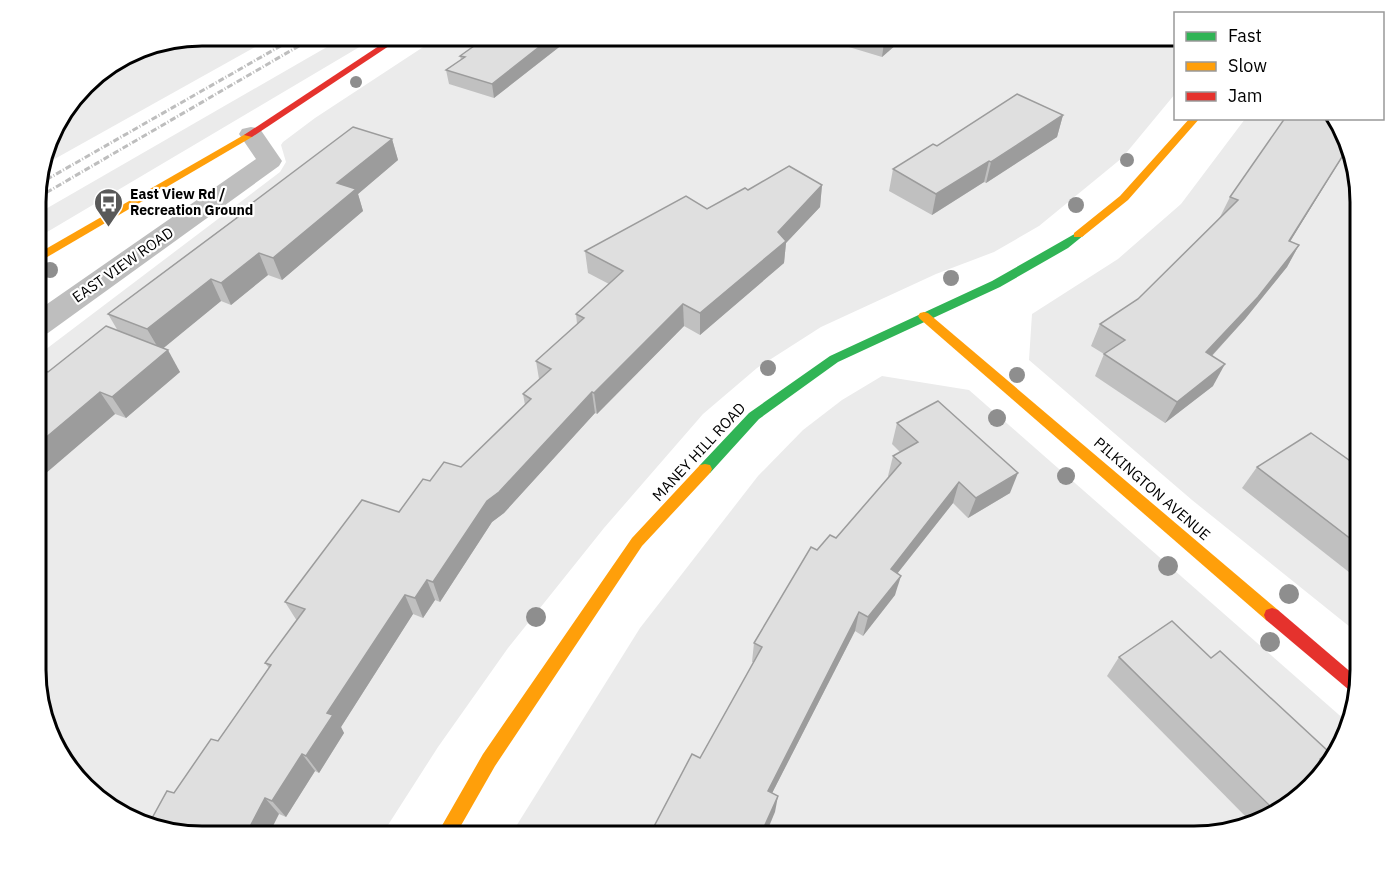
<svg xmlns="http://www.w3.org/2000/svg" width="1396" height="872" viewBox="0 0 1396 872" font-family="'IBM Plex Sans',sans-serif">
  <rect width="100%" height="100%" fill="#fff"/>
  <g fill="#ebebeb">
    <path d="M 202,36 L 275,36 L 42,166 L 53,128 L 92,78 L 139,49 Z"/>
    <path d="M 346,36 L 378,36 L 37,238 L 37,214 Z"/>
    <path d="M 440,36 L 951,36 L 975,42 L 980,36 L 1175,36 L 1175,94 L 1122,158 L 1039,226 L 994,252 L 936,274 L 821,327 L 757,368 L 703,414 L 604,528 L 508,648 L 438,747 L 381,836 L 202,836 L 110,808 L 58,753 L 37,691 L 37,356 L 280,172 L 286,162 L 281,145 L 283,142 L 315,118 Z"/>
    <path d="M 1245,119 L 1337,119 L 1360,191 L 1360,635 L 1192,500 L 1029,360 L 1032,314 L 1118,259 L 1181,204 Z"/>
    <path d="M 882,376 L 969,390 L 1346,721 L 1332,762 L 1277,814 L 1204,836 L 510,836 L 640,628 L 758,476 L 803,430 L 842,400 Z"/>
  </g>
  <g fill="none" stroke-linecap="round" stroke-linejoin="round">
    <path fill="#bebebe" fill-rule="evenodd" d="M 251,127 L 260,129 L 282,161 L 279,166 L 48,333 L 37,336 L 37,311 L 256,159 L 239,134 L 242,129 Z"/>
    <path fill="#30b455" fill-rule="evenodd" d="M 1078,232 L 1084,235 L 1068,248 L 1000,287 L 838,362 L 759,419 L 710,473 L 700,473 L 698,469 L 700,465 L 749,413 L 830,356 L 992,281 Z"/>
    <g fill="#ff9f0a" fill-rule="evenodd">
      <path d="M 1190,118 L 1200,118 L 1128,200 L 1082,237 L 1074,237 L 1074,233 L 1120,196 Z"/>
      <path d="M 249,132 L 252,133 L 252,137 L 37,263 L 37,254 Z"/>
      <path d="M 924,312 L 928,313 L 1278,610 L 1280,615 L 1278,620 L 1272,622 L 1266,620 L 920,319 L 918,316 L 920,313 Z"/>
      <path d="M 705,464 L 710,465 L 712,469 L 710,473 L 642,546 L 495,766 L 455,836 L 436,836 L 483,754 L 632,538 L 700,465 Z"/>
    </g>
    <g fill="#e5322d" fill-rule="evenodd">
      <path d="M 394,36 L 404,36 L 252,137 L 244,135 Z"/>
      <path d="M 1272,608 L 1278,610 L 1360,680 L 1355,695 L 1266,620 L 1264,615 L 1266,610 Z"/>
    </g>
    <g stroke="#bebebe" stroke-width="3" stroke-dasharray="6 2 1 2" stroke-linecap="butt">
      <path d="M 37,185 L 298,36"/>
      <path d="M 37,198 L 316,36"/>
    </g>
  </g>
  <g fill="#8e8e8e">
    <circle cx="356" cy="82" r="6"/>
    <circle cx="1127" cy="160" r="7"/>
    <circle cx="1076" cy="205" r="8"/>
    <circle cx="50" cy="270" r="8"/>
    <circle cx="951" cy="278" r="8"/>
    <circle cx="768" cy="368" r="8"/>
    <circle cx="1017" cy="375" r="8"/>
    <circle cx="997" cy="418" r="9"/>
    <circle cx="1066" cy="476" r="9"/>
    <circle cx="1168" cy="566" r="10"/>
    <circle cx="1289" cy="594" r="10"/>
    <circle cx="536" cy="617" r="10"/>
    <circle cx="1270" cy="642" r="10"/>
  </g>
  <g fill="#c0c0c0">
    <path d="M 488,36 L 578,36 L 566,45 L 563,44 L 494,98 L 449,84 L 446,70 L 461,60 L 460,56 Z"/>
    <path d="M 830,36 L 906,36 L 882,57 L 829,41 Z"/>
    <path d="M 1063,115 L 1057,137 L 986,183 L 984,182 L 932,215 L 889,191 L 893,169 L 937,146 Z"/>
    <path d="M 1338,119 L 1347,150 L 1290,241 L 1299,245 L 1287,267 L 1245,319 L 1212,356 L 1213,386 L 1165,423 L 1095,376 L 1104,354 L 1091,346 L 1100,324 L 1138,299 L 1219,219 L 1230,197 Z"/>
    <path d="M 392,139 L 398,160 L 358,194 L 363,211 L 282,280 L 268,275 L 231,305 L 221,301 L 163,348 L 180,372 L 126,418 L 115,414 L 37,480 L 37,376 L 48,372 L 118,331 L 108,314 L 236,218 L 235,216 Z"/>
    <path d="M 822,185 L 820,207 L 786,243 L 784,263 L 700,335 L 684,326 L 597,414 L 595,413 L 504,513 L 492,522 L 440,602 L 435,600 L 423,618 L 413,614 L 341,727 L 344,733 L 319,773 L 315,771 L 286,817 L 279,814 L 174,793 L 218,741 L 269,668 L 265,663 L 297,621 L 285,602 L 399,512 L 430,481 L 461,467 L 525,405 L 523,394 L 539,379 L 536,361 L 577,324 L 576,314 L 609,284 L 588,273 L 585,251 L 707,209 L 748,190 Z"/>
    <path d="M 897,423 L 1010,493 L 968,518 L 953,503 L 897,574 L 895,595 L 863,636 L 855,631 L 772,793 L 775,812 L 700,758 L 754,662 L 752,662 L 754,643 L 817,550 L 836,538 L 889,477 L 888,476 L 893,456 L 900,452 L 892,444 Z"/>
    <path d="M 1257,467 L 1360,468 L 1360,579 L 1359,580 L 1242,488 Z"/>
    <path d="M 1119,657 L 1277,814 L 1251,822 L 1107,676 Z"/>
  </g>
  <g fill="#9c9c9c">
    <path d="M 553,36 L 562,36 L 563,44 L 494,98 L 492,84 Z"/>
    <path d="M 565,36 L 578,36 L 566,45 Z"/>
    <path d="M 891,36 L 906,36 L 882,57 L 884,42 Z"/>
    <path d="M 1063,115 L 1057,137 L 986,183 L 991,162 Z"/>
    <path d="M 392,139 L 398,160 L 358,194 L 363,211 L 282,280 L 273,258 L 337,183 Z"/>
    <path d="M 1347,149 L 1342,157 L 1277,263 L 1289,241 Z"/>
    <path d="M 989,161 L 984,182 L 932,215 L 936,194 Z"/>
    <path d="M 822,185 L 820,207 L 786,243 L 784,263 L 700,335 L 700,313 Z"/>
    <path d="M 1299,245 L 1287,267 L 1245,319 L 1195,374 L 1206,352 Z"/>
    <path d="M 259,253 L 268,275 L 231,305 L 221,283 Z"/>
    <path d="M 211,279 L 221,301 L 160,351 L 147,329 Z"/>
    <path d="M 683,304 L 684,326 L 597,414 L 594,393 Z"/>
    <path d="M 168,350 L 180,372 L 126,418 L 112,397 Z"/>
    <path d="M 1225,364 L 1213,386 L 1165,423 L 1177,402 Z"/>
    <path d="M 100,392 L 115,414 L 38,480 L 37,445 Z"/>
    <path d="M 592,392 L 595,413 L 504,513 L 492,522 L 440,602 L 433,582 L 487,501 Z"/>
    <path d="M 1018,473 L 1010,493 L 968,518 L 976,498 Z"/>
    <path d="M 959,482 L 953,503 L 885,589 L 891,569 Z"/>
    <path d="M 901,576 L 895,595 L 863,636 L 868,617 Z"/>
    <path d="M 427,580 L 435,600 L 423,618 L 415,598 Z"/>
    <path d="M 405,595 L 413,614 L 341,727 L 344,733 L 319,773 L 306,756 L 327,713 Z"/>
    <path d="M 859,612 L 855,631 L 765,807 L 768,791 Z"/>
    <path d="M 302,754 L 315,771 L 286,817 L 272,801 Z"/>
    <path d="M 778,796 L 775,812 L 765,836 L 760,836 Z"/>
    <path d="M 265,798 L 279,814 L 268,836 L 245,836 Z"/>
  </g>
  <g fill="#dfdfdf" stroke="#9c9c9c" stroke-width="1.5">
    <path d="M 488,36 L 553,36 L 492,84 L 446,70 L 465,57 L 460,56 Z"/>
    <path d="M 864,36 L 891,36 L 884,42 Z"/>
    <path d="M 1017,94 L 1063,115 L 991,162 L 989,161 L 936,194 L 893,169 L 933,144 L 937,146 Z"/>
    <path d="M 1285,118 L 1337,118 L 1347,149 L 1289,241 L 1299,245 L 1258,297 L 1206,352 L 1225,364 L 1177,402 L 1104,354 L 1125,340 L 1100,324 L 1138,299 L 1238,200 L 1230,197 Z"/>
    <path d="M 353,127 L 392,139 L 337,183 L 356,189 L 273,258 L 259,253 L 221,283 L 211,279 L 147,329 L 108,314 L 238,217 L 235,216 Z"/>
    <path d="M 789,166 L 822,185 L 778,232 L 786,241 L 700,313 L 683,304 L 594,393 L 592,392 L 499,492 L 487,501 L 433,582 L 427,580 L 415,598 L 405,595 L 327,713 L 333,715 L 306,756 L 302,754 L 272,801 L 265,798 L 245,836 L 202,836 L 151,820 L 167,791 L 174,793 L 211,739 L 218,741 L 271,665 L 265,663 L 305,609 L 285,602 L 362,500 L 399,512 L 423,479 L 430,481 L 444,462 L 461,467 L 531,399 L 523,394 L 551,369 L 536,361 L 584,318 L 576,314 L 623,271 L 585,251 L 686,196 L 707,209 L 745,188 L 748,190 Z"/>
    <path d="M 106,326 L 168,350 L 112,397 L 100,392 L 37,445 L 37,376 L 45,371 L 48,372 Z"/>
    <path d="M 938,401 L 1018,473 L 976,498 L 959,482 L 891,569 L 901,576 L 868,617 L 859,612 L 768,791 L 778,796 L 760,836 L 649,836 L 692,754 L 700,758 L 762,647 L 754,643 L 811,547 L 817,550 L 830,535 L 836,538 L 901,463 L 893,456 L 918,442 L 897,423 Z"/>
    <path d="M 1311,433 L 1360,468 L 1360,546 L 1257,467 Z"/>
    <path d="M 1172,621 L 1211,658 L 1220,651 L 1329,752 L 1320,759 L 1328,766 L 1277,813 L 1119,657 Z"/>
  </g>
  <defs>
    <symbol id="bus-pin" viewBox="-11 -11 22 30"><path d="M0 17L-7.5 6A9.5 9.5 0 1 1 7.5 6Z" fill="#595959" stroke="#fff"/><path d="M-5-6H5V4H4V6H2V4H-2V6H-4V4H-5ZM-3.5-4V0h7V-4ZM-3.5 1.2v1.5H-2V1.2ZM2 1.2v1.5H3.5V1.2Z" fill="#fff"/></symbol>
  </defs>
  <g fill-rule="evenodd">
    <use href="#bus-pin" x="92" y="186" width="33" height="45"/>
  </g>
  <g text-anchor="middle" stroke-width="4.5" stroke-linejoin="round" paint-order="stroke">
    <g font-size="14" font-weight="bold" fill="#000" stroke="#fff" text-anchor="start">
      <text x="130" y="199">East View Rd /<tspan x="130" dy="16">Recreation Ground</tspan></text>
    </g>
    <g font-size="15" fill="#000" stroke="#fff">
      <text transform="translate(123 265) rotate(-35)" y="5">EAST VIEW ROAD</text>
      <text transform="translate(699 452) rotate(-47)" y="5">MANEY HILL ROAD</text>
      <text transform="translate(1152 489) rotate(41)" y="5">PILKINGTON AVENUE</text>
    </g>
  </g>
  <path d="M0 0H1396V872H0ZM202 46H1194A156 156 0 0 1 1350 202V670A156 156 0 0 1 1194 826H202A156 156 0 0 1 46 670V202A156 156 0 0 1 202 46Z" fill="#fff" fill-rule="evenodd"/>
  <path fill="none" stroke="#000" stroke-width="3" d="M202 46H1194A156 156 0 0 1 1350 202V670A156 156 0 0 1 1194 826H202A156 156 0 0 1 46 670V202A156 156 0 0 1 202 46Z"/>
  <rect x="1174" y="12" width="210" height="108" fill="#ffffff" stroke="#999999" stroke-width="1.5"/>
  <rect x="1186" y="32" width="30" height="9" fill="#30b455" stroke="#999999" stroke-width="1.5"/>
  <text x="1228" y="42" font-size="18" fill="#000000">Fast</text>
  <rect x="1186" y="62" width="30" height="9" fill="#ff9f0a" stroke="#999999" stroke-width="1.5"/>
  <text x="1228" y="72" font-size="18" fill="#000000">Slow</text>
  <rect x="1186" y="92" width="30" height="9" fill="#e5322d" stroke="#999999" stroke-width="1.5"/>
  <text x="1228" y="102" font-size="18" fill="#000000">Jam</text>
</svg>
